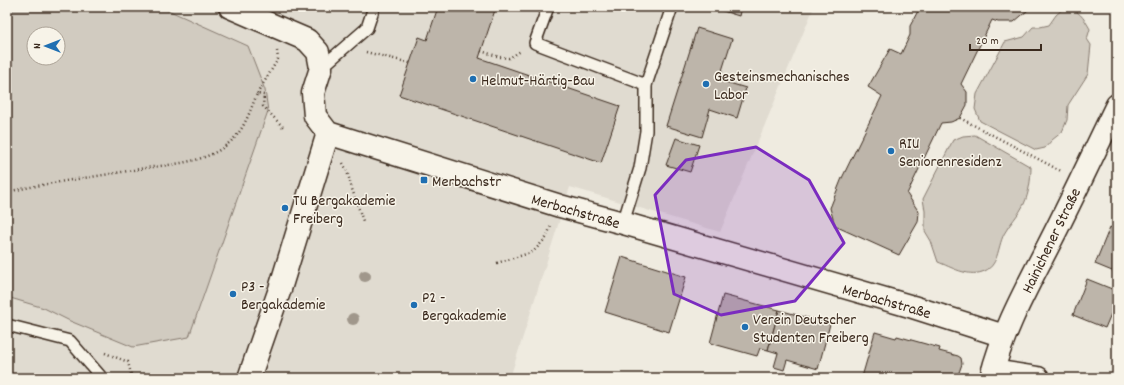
<svg xmlns="http://www.w3.org/2000/svg" width="1124" height="385" viewBox="0 0 1124 385" font-family="Dekko,sans-serif">
  <rect width="100%" height="100%" fill="#efebe0"/>
  <filter id="ink" filterUnits="userSpaceOnUse"><feTurbulence type="fractalNoise" baseFrequency=".025" numOctaves="2"/><feDisplacementMap in="SourceGraphic" scale="8" xChannelSelector="R" yChannelSelector="G"/><feConvolveMatrix kernelMatrix="1 2 1 2 8 2 1 2 1" color-interpolation-filters="sRGB"/></filter>
  <g filter="url(#ink)">
    <path fill="#e0dbd0" fill-rule="evenodd" d="M 7,7 L 814,7 L 720,232 L 570,187 L 510,378 L 7,378 ZM 34,34 L 58,34 L 58,58 L 34,58 Z"/>
    <g fill="#d1cbc0" stroke="#867a6f" fill-rule="evenodd">
      <path d="M 7,7 L 161,7 L 248,46 L 265,90 L 268,111 L 189,337 L 133,347 L 70,321 L 44,308 L 7,297 ZM 34,34 L 58,34 L 58,58 L 34,58 Z"/>
      <path d="M 1065,7 C 1078,9 1084,18 1090,29 L 1087,39 L 1091,45 L 1088,74 L 1068,105 L 1067,120 L 1062,132 L 1052,140 L 1045,148 L 1036,150 L 980,121 L 975,109 L 977,94 L 1005,42 L 1024,37 L 1033,27 L 1040,27 L 1049,25 L 1056,15 Z"/>
      <path d="M 975,135 L 1031,167 C 1031,179 1029,193 1024,204 C 1019,215 1009,224 1004,234 C 997,248 999,267 982,272 C 967,277 951,267 938,262 L 931,241 L 925,231 L 925,211 L 923,199 L 953,140 L 963,136 Z"/>
    </g>
    <g fill="#bdb5aa" stroke="#3b2a1e">
      <path d="M 438,7 L 496,7 L 479,58 L 620,106 L 601,163 L 399,95 L 419,37 L 427,40 Z"/>
      <path d="M 710,7 L 741,7 L 739,16 Z"/>
      <path d="M 920,7 L 1029,7 L 1028,10 L 1014,22 L 998,22 L 992,20 L 961,84 L 967,92 L 967,105 L 960,118 L 951,122 L 941,123 L 907,194 L 919,212 L 918,222 L 899,255 L 835,226 L 830,208 L 842,178 L 882,96 L 868,87 L 890,49 L 901,54 L 910,35 L 910,26 Z"/>
      <path d="M 697,28 L 732,39 L 719,80 L 746,88 L 737,118 L 710,109 L 702,137 L 666,126 Z"/>
      <path d="M 676,138 L 699,145 L 690,172 L 666,165 Z"/>
      <path d="M 1117,209 L 1117,219 L 1114,218 Z"/>
      <path d="M 1110,227 L 1117,230 L 1117,273 L 1095,264 Z"/>
      <path d="M 622,257 L 686,277 L 669,332 L 605,312 Z"/>
      <path d="M 1087,279 L 1117,291 L 1117,316 L 1111,314 L 1105,328 L 1073,315 Z"/>
      <path d="M 723,295 L 779,310 L 768,350 L 760,348 L 757,356 L 710,343 Z"/>
      <path d="M 779,310 L 830,324 L 818,369 L 787,360 L 784,370 L 774,367 L 778,353 L 768,350 Z"/>
      <path d="M 875,332 L 896,338 L 897,336 L 940,348 L 939,351 L 958,356 L 961,358 L 962,364 L 957,378 L 862,377 Z"/>
    </g>
    <g fill="none" stroke-linecap="round" stroke-linejoin="round">
      <defs>
        <g id="lane">
          <path d="M 548,7 L 535,43 L 646,85"/>
          <path d="M 321,68 L 367,28 L 374,7"/>
          <path d="M 623,223 L 640,168 L 646,131 L 646,85 L 672,7"/>
          <path d="M 7,325 L 70,341 L 102,378"/>
        </g>
        <g id="street">
          <path d="M 230,7 L 307,40 L 318,52 L 321,68 L 313,93 L 315,116 L 328,133 L 560,206 L 623,223 L 913,307 L 1004,336"/>
          <path d="M 993,371 L 1038,378"/>
          <path d="M 249,378 L 280,289 L 328,133"/>
        </g>
        <path id="secondary" d="M 991,378 C 1002,333 1024,293 1045,252 C 1070,204 1093,154 1117,105"/>
      </defs>
      <use href="#lane" stroke="#3b2a1e" stroke-width="14"/>
      <use href="#street" stroke="#3b2a1e" stroke-width="25"/>
      <use href="#secondary" stroke="#3b2a1e" stroke-width="25"/>
      <g stroke="#3b2a1e" stroke-width="2.5" stroke-dasharray="1 3" stroke-linecap="butt">
        <path d="M 481,51 L 500,57 L 509,58 L 521,51"/>
        <path d="M 366,52 L 410,63"/>
        <path d="M 257,94 L 278,59 L 277,51"/>
        <path d="M 960,118 L 1061,171"/>
        <path d="M 343,163 L 347,171 L 352,189 L 363,221"/>
        <path d="M 7,192 C 51,182 95,177 139,169 C 169,164 205,164 229,143 C 244,131 250,111 257,94 L 264,95 L 263,106 L 283,127"/>
        <path d="M 497,263 L 533,252 L 546,238 L 551,226"/>
        <path d="M 105,353 L 128,362 L 132,378"/>
      </g>
      <use href="#lane" stroke="#f7f3e8" stroke-width="11"/>
      <use href="#street" stroke="#f7f3e8" stroke-width="22"/>
      <use href="#secondary" stroke="#f7f3e8" stroke-width="22"/>
    </g>
    <g fill="#a0978b">
      <circle cx="365" cy="276" r="6"/>
      <circle cx="353" cy="319" r="6"/>
    </g>
  </g>
  <path fill="#7b2cbf" fill-opacity="0.2" stroke="#7b2cbf" stroke-width="3" stroke-linejoin="round" d="M 756,147 L 809,180 L 844,243 L 795,301 L 721,315 L 674,294 L 655,195 L 686,160 Z"/>
  <g fill="#1f6fb2" stroke="#f7f3e8" stroke-width="1.5">
    <circle cx="473" cy="79" r="4"/>
    <circle cx="706" cy="84" r="4"/>
    <circle cx="891" cy="151" r="4"/>
    <rect x="420" y="176" width="8" height="8" rx="2"/>
    <circle cx="285" cy="208" r="4"/>
    <circle cx="233" cy="294" r="4"/>
    <circle cx="414" cy="305" r="4"/>
    <circle cx="745" cy="327" r="4"/>
  </g>
  <g text-anchor="middle" stroke-width="3" stroke-linejoin="round" paint-order="stroke">
    <g font-size="16" fill="#3b2a1e" stroke="#f7f3e8" text-anchor="start">
      <text x="714" y="81">Gesteinsmechanisches<tspan x="714" dy="18">Labor</tspan></text>
      <text x="481" y="85">Helmut-Härtig-Bau</text>
      <text x="899" y="148">RIU<tspan x="899" dy="18">Seniorenresidenz</tspan></text>
      <text x="432" y="186">Merbachstr</text>
      <text x="293" y="205">TU Bergakademie<tspan x="293" dy="18">Freiberg</tspan></text>
      <text x="241" y="291">P3 -<tspan x="241" dy="18">Bergakademie</tspan></text>
      <text x="422" y="302">P2 -<tspan x="422" dy="18">Bergakademie</tspan></text>
      <text x="753" y="324">Verein Deutscher<tspan x="753" dy="18">Studenten Freiberg</tspan></text>
    </g>
    <g font-size="16" fill="#3b2a1e" stroke="#f7f3e8">
      <text transform="translate(576 210) rotate(16)" y="6">Merbachstraße</text>
      <text transform="translate(1050 240) rotate(-64)" y="6">Hainichener Straße</text>
      <text transform="translate(887 300) rotate(16)" y="6">Merbachstraße</text>
    </g>
  </g>
  <rect width="1124" height="385" fill="none" stroke="#f7f3e8" stroke-width="24"/>
  <rect x="12" y="12" width="1100" height="361" fill="none" stroke="#3b2a1e" stroke-width="1.5" filter="url(#ink)"/>
  <g transform="translate(46 46) rotate(270)"><circle r="19" fill="#f7f3e8" stroke="#aca397"/>
  <path d="M0-3L7 15L0 10L-7 15Z" fill="#1f6fb2"/>
  <text y="-6" font-size="11" font-weight="bold" text-anchor="middle" fill="#3b2a1e">N</text>
  </g>
  <path d="M970 44v6h71v-6" fill="none" stroke="#3b2a1e" stroke-width="2"/>
  <text x="976" y="44" font-size="12" fill="#3b2a1e" stroke="#f7f3e8" stroke-width="3" paint-order="stroke">20 m</text>
</svg>
